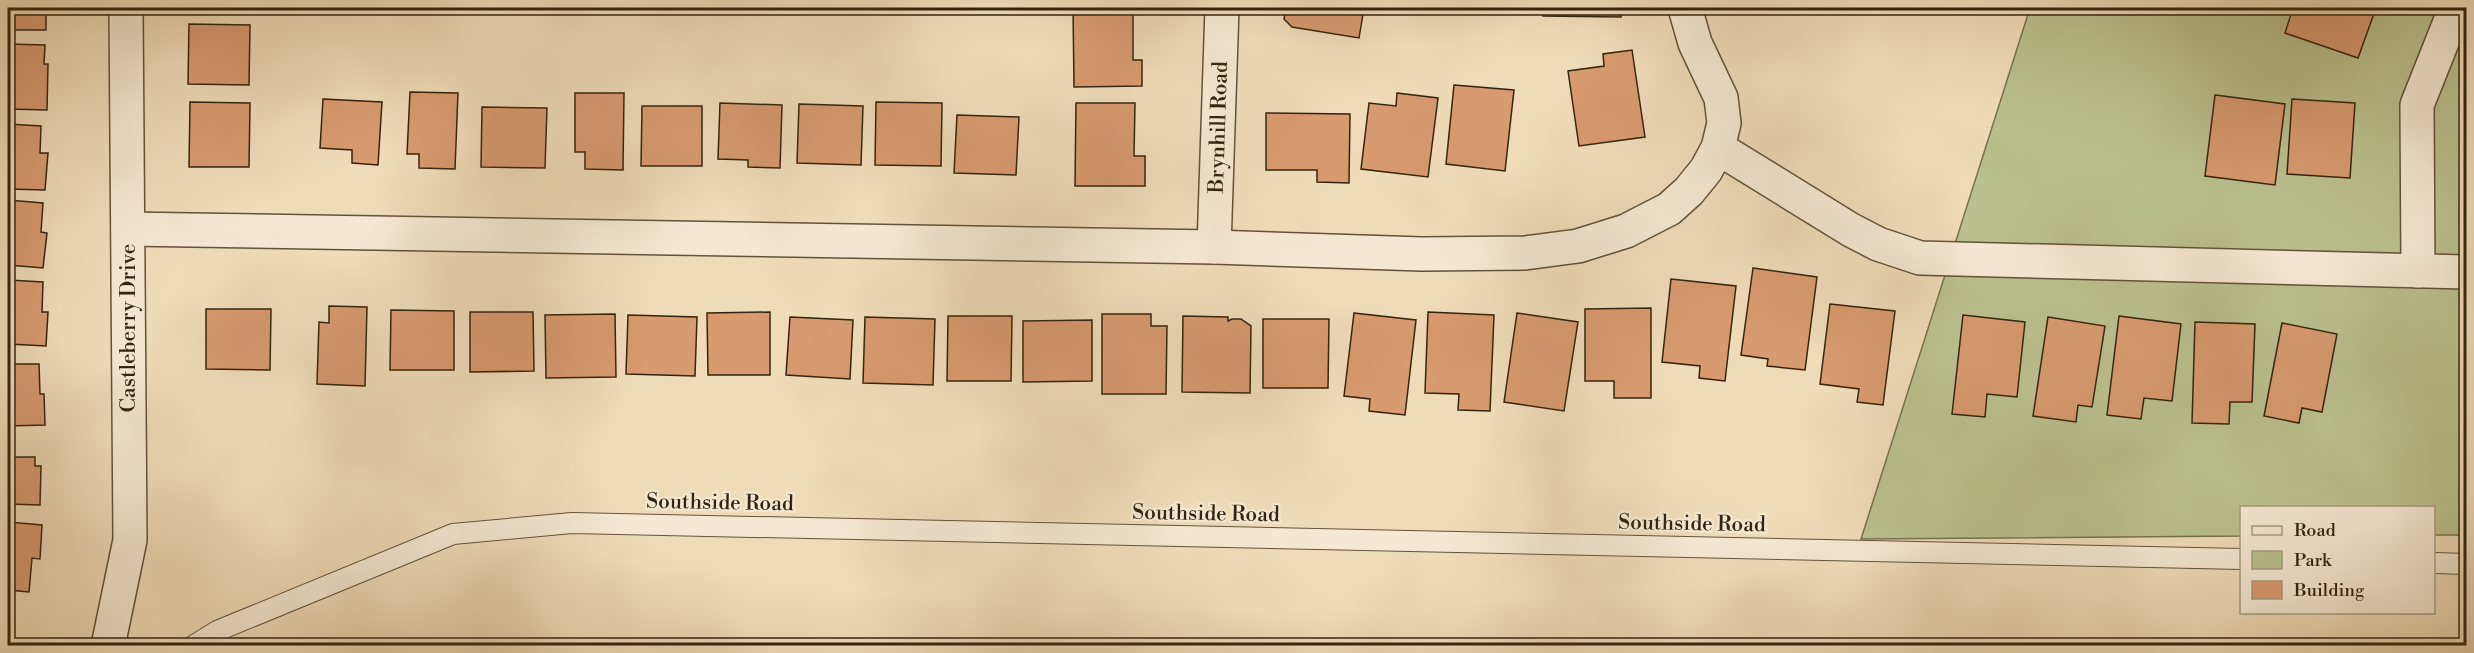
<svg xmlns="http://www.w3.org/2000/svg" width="2474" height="653" viewBox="0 0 2474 653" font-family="'Libre Bodoni',serif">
  <rect width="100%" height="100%" fill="#f0dbb9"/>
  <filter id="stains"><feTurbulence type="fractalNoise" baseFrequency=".00333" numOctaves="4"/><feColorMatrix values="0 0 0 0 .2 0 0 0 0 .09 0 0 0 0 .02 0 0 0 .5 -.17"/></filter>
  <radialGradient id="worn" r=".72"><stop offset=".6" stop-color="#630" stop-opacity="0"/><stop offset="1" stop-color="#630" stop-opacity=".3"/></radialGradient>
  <path fill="#bac08f" stroke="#77724f" stroke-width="1.5" d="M 2030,8 L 2466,8 L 2466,535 L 2434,535 L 2434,508 L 2242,508 L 2241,536 L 1861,539 Z"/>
  <g fill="#d89a6f" stroke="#34240f" stroke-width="1.5">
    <rect x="8" y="8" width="38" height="22"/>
    <path d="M 1073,8 L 1133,8 L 1133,60 L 1142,60 L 1142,86 L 1074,87 Z"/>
    <path d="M 1286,8 L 1364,8 L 1359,38 L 1292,27 L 1284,19 Z"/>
    <path d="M 1543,8 L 1621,8 L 1621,17 L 1543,16 Z"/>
    <path d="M 2293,8 L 2376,8 L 2358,58 L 2285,33 Z"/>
    <path d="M 189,24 L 250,25 L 249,85 L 188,84 Z"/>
    <path d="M 8,44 L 45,45 L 44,64 L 48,64 L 47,110 L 8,109 Z"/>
    <path d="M 1632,50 L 1645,137 L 1579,146 L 1568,71 L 1604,66 L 1603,54 Z"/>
    <path d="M 1454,85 L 1514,90 L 1505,171 L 1446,164 Z"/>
    <path d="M 410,92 L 458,93 L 455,169 L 419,168 L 419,154 L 407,154 Z"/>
    <path d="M 575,93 L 624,93 L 623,170 L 585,169 L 585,152 L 575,152 Z"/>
    <path d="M 1397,93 L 1438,98 L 1428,177 L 1361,169 L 1369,103 L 1396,106 Z"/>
    <path d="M 2215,95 L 2285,104 L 2275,185 L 2205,176 Z"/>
    <path d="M 323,99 L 382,102 L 378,165 L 352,163 L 352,150 L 320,148 Z"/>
    <path d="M 2292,99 L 2355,103 L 2350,178 L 2287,174 Z"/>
    <path d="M 190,102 L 250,103 L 249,167 L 189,167 Z"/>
    <path d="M 876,102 L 942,103 L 941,166 L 875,165 Z"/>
    <path d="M 720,103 L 782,105 L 780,168 L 748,167 L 748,160 L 718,159 Z"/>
    <path d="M 1076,103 L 1135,103 L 1134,156 L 1145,156 L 1145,186 L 1075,186 Z"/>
    <path d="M 799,104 L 863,106 L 861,165 L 797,163 Z"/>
    <path d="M 642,106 L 702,106 L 702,166 L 641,166 Z"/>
    <path d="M 482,107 L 547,108 L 545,168 L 481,167 Z"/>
    <path d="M 1266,113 L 1350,114 L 1349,183 L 1317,182 L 1317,170 L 1266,170 Z"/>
    <path d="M 957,115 L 1019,117 L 1016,175 L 954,173 Z"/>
    <path d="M 8,124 L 41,126 L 40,153 L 48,153 L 45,190 L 8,189 Z"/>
    <path d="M 8,200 L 43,203 L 41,232 L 47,233 L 43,268 L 8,265 Z"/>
    <path d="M 1753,268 L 1817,277 L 1805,370 L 1767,366 L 1768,359 L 1741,355 Z"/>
    <path d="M 1671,279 L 1736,286 L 1725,381 L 1699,378 L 1700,366 L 1662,362 Z"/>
    <path d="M 8,280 L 43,282 L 42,312 L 48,312 L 46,346 L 8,344 Z"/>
    <path d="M 1830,304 L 1895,311 L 1883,405 L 1857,402 L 1859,389 L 1820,384 Z"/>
    <path d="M 329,306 L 367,307 L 365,386 L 317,384 L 319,322 L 329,323 Z"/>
    <path d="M 1651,308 L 1651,398 L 1614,398 L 1614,381 L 1585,381 L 1585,309 Z"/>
    <path d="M 206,309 L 271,309 L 270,370 L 206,369 Z"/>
    <path d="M 391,310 L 454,311 L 454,370 L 390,370 Z"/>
    <path d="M 470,312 L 533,312 L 534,371 L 470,372 Z"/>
    <path d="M 770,312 L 770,375 L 708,375 L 707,313 Z"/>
    <path d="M 1428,312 L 1494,315 L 1490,411 L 1458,410 L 1459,394 L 1425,393 Z"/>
    <path d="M 1354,313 L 1416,320 L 1405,415 L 1369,411 L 1370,399 L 1344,396 Z"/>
    <path d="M 1517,313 L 1578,322 L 1564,411 L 1504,402 Z"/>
    <path d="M 615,314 L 616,377 L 546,378 L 545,315 Z"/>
    <path d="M 1102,314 L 1151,314 L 1151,326 L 1167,326 L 1166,394 L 1102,394 Z"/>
    <path d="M 628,315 L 697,317 L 695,376 L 626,374 Z"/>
    <path d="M 1963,315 L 2025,322 L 2017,397 L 1987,394 L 1985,417 L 1952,414 Z"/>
    <path d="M 948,316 L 1012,316 L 1011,381 L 947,381 Z"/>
    <path d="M 1183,316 L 1228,317 L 1228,321 L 1232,319 L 1241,319 L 1251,326 L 1250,393 L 1182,392 Z"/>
    <path d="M 2119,316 L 2181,324 L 2172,401 L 2144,398 L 2141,419 L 2107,415 Z"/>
    <path d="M 790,317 L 853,320 L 850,379 L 786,375 Z"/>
    <path d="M 865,317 L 935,319 L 933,385 L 863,383 Z"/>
    <path d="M 2048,317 L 2105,326 L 2092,407 L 2078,405 L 2076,422 L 2033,416 Z"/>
    <path d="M 1263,319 L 1329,319 L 1328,388 L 1263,388 Z"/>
    <path d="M 1092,320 L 1092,381 L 1023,382 L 1023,321 Z"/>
    <path d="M 2195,322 L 2255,324 L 2252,402 L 2230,402 L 2229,424 L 2192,423 Z"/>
    <path d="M 2282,323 L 2337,334 L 2322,412 L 2302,408 L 2299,423 L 2264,416 Z"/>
    <path d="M 8,364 L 39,364 L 40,394 L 44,394 L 45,425 L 8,426 Z"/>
    <path d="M 8,457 L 35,457 L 35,466 L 41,466 L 40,505 L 8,504 Z"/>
    <path d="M 8,522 L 42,525 L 40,559 L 32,558 L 29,592 L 8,590 Z"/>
  </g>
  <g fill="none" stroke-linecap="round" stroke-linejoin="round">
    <defs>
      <g id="lane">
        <path d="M 2434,563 L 2466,564"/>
        <path d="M 193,646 L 217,631 L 453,534 L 572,523 L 2242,559"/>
      </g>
      <g id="street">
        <path d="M 1718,148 L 1851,230 L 1878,244 L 1920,258 L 2466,272"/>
        <path d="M 128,229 L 1214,247 L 1422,254 L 1525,253 L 1578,246 L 1626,231 L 1669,209 L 1689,191 L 1706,170 L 1718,148 L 1724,123 L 1721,98 L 1695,43 L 1685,8"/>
        <path id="s1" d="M 1214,247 L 1222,8"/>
        <path d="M 2418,271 L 2417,105 L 2450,22 L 2461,8"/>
        <path d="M 108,646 L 130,540 L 126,8"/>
      </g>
    </defs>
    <use href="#lane" stroke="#63523a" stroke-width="22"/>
    <use href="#street" stroke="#63523a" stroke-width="36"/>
    <use href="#lane" stroke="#f5e8d2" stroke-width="20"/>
    <use href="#street" stroke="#f5e8d2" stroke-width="33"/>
  </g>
  <g text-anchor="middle" stroke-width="4.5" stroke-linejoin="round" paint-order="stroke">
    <g font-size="21" fill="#34240f" stroke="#f5e8d2">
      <text dy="7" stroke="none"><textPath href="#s1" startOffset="120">Brynhill Road</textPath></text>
      <text transform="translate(128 328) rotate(-90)" y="7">Castleberry Drive</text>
      <text transform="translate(720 502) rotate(1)" y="7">Southside Road</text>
      <text transform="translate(1206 513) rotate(1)" y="7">Southside Road</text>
      <text transform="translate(1692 523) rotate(1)" y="7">Southside Road</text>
    </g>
  </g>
  <rect width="2474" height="653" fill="none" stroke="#f0dbb9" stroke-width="30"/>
  <rect x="9" y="9" width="2456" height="635" fill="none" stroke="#34240f" stroke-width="3"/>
  <rect x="15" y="15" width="2444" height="623" fill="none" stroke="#34240f" stroke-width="1.5"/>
  <rect x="2240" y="506" width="195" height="108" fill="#f5e8d2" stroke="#a89a84" stroke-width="1.5"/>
  <rect x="2252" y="526" width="30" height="9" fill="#f5e8d2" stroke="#a89a84" stroke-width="1.5"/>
  <text x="2294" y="536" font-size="18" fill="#34240f">Road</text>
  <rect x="2252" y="551" width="30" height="18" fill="#bac08f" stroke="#a89a84" stroke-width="1.5"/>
  <text x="2294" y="566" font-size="18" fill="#34240f">Park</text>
  <rect x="2252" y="581" width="30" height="18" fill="#d89a6f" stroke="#a89a84" stroke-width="1.5"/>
  <text x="2294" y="596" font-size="18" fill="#34240f">Building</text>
  <rect width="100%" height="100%" filter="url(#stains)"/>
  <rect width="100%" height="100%" fill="url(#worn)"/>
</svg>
